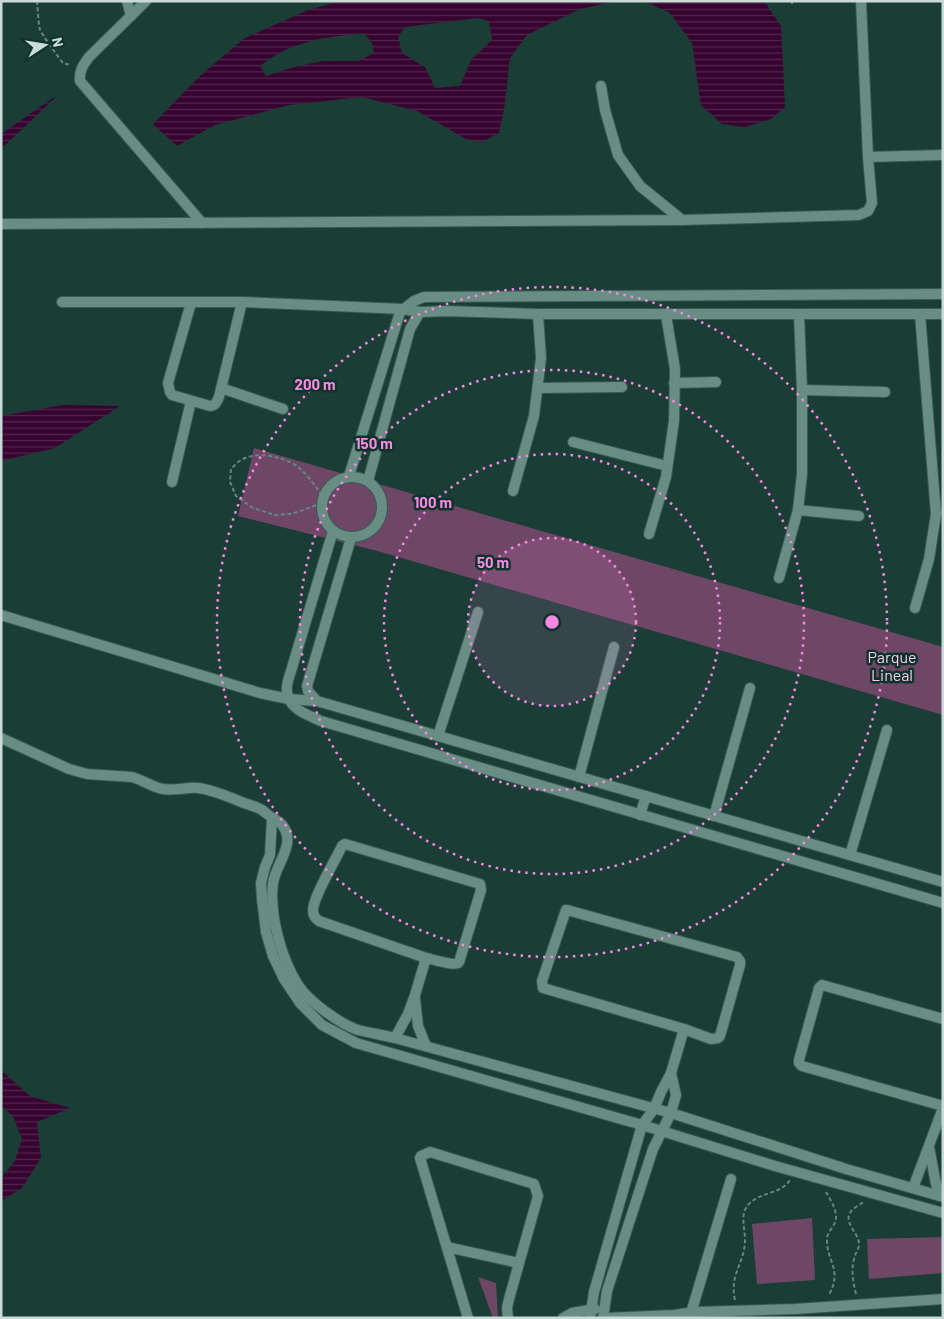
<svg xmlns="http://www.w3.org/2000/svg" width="944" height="1319" viewBox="0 0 944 1319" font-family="Barlow,sans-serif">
  <defs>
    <pattern id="water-rules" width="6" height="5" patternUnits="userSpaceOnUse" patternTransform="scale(1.25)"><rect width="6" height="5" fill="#370330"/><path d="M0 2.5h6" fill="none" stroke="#52274d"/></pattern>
  </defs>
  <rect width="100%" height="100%" fill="#1a3d35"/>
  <g fill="#6e4766">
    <path d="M 254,448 L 943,647 L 943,715 L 381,552 L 238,516 Z"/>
    <path d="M 812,1218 L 815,1280 L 757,1284 L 752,1224 Z"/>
    <path d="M 943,1237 L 943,1273 L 869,1279 L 867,1239 Z"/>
    <path d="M 478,1277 L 496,1283 L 498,1318 L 493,1318 Z"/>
  </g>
  <g fill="url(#water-rules)" fill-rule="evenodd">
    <path d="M 341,1 L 616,1 L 580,9 L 527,35 L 510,58 L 504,109 L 499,133 L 482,142 L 466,139 L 417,111 L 362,97 L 289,105 L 215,125 L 177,146 L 153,124 L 201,75 L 245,38 L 308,10 ZM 478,18 L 489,21 L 492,40 L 471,60 L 460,86 L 435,88 L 425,67 L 402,53 L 398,37 L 405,27 ZM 364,33 L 372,43 L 374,53 L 358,61 L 323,61 L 294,67 L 266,76 L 260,66 C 291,41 325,37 364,33 Z"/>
    <path d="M 644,1 L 764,1 L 781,26 L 785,107 L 771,119 L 745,127 L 722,124 L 701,105 L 692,43 L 670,13 Z"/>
    <path d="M 59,94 L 1,149 L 1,134 Z"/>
    <path d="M 63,405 L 120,406 L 55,448 L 1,461 L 1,416 Z"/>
    <path d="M 1,1070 L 30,1096 L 70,1108 L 37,1122 L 41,1158 L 22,1188 L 1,1201 L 1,1178 L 15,1161 L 22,1139 L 13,1116 L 1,1106 Z"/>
  </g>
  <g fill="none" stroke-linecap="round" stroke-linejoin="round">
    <defs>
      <g id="minor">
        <path d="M 127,1 L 131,16"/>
        <path d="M 146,1 L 89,57 C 83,65 79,71 80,81 L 202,223"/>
        <path d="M 601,86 L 605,110 L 618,155 L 640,186 L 682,220"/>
        <path d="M 868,157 L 943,155"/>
        <path d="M 1,224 L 682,220 L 859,215 L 868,211 L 872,203 L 868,157 L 861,1"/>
        <path d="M 62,302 L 242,302 L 403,309 L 420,312"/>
        <path d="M 191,303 L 168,383 L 170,392 L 172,395 L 210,406 C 215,406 217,402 219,397 L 242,302"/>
        <path d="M 674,383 L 716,382"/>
        <path d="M 221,388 L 283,409"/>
        <path d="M 538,388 L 622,387"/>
        <path d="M 802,390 L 885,392"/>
        <path d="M 573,442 L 667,466"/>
        <path d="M 349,476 L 400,312 L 414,301 L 424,297 L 943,294"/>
        <circle cx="352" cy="507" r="30"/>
        <path d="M 368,481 L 410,329 L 420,312 L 446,311 L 538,314 L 943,314"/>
        <path d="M 172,482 L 191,401"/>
        <path d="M 513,491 L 534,416 L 541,358 L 538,314"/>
        <path d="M 798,510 L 859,516"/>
        <path d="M 333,531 L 291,671 C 289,677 286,685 287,691 C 288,709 308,715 321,721 L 943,903"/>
        <path d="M 649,534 L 666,477 L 674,421 L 675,369 L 666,315"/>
        <path d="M 351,538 L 307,686 L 308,691 L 317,701 L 943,882"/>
        <path d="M 779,578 L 798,510 L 802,474 L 802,390 L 799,314"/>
        <path d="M 915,608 L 929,559 L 936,514 L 920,314"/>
        <path d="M 1,615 L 260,693 L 289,699 L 317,701"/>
        <path d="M 438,736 L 478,612"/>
        <path d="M 1,738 L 69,769 L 87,774 L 132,777 C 143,780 152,787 163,789 C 175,791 186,787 198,788 C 214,790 229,797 244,803 C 250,805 257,807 262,810 C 265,812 268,815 271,817 C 275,820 280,821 283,826 C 296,844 276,864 273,883 C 269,914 281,958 298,985 C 308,1001 340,1024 358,1030 C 370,1033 383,1035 395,1038 L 671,1113 L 846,1169 L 943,1197"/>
        <path d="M 579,777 L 614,647"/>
        <path d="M 640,815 L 646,796"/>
        <path d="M 714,816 L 750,688"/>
        <path d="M 272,818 L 270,855 L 265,867 L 261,883 L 262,899 L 266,932 L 273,956 L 284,979 L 300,1003 L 322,1025 L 356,1043 L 642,1125 L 775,1166 L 943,1213"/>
        <path d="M 345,844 L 480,884 L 481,890 L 460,959 C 460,960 459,962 458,963 C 453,966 432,959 426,958 L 319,921 C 316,919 313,916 313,911 C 312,899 336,859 342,846 Z"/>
        <path d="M 850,855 L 887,730"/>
        <path d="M 566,910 L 567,910 L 737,957 L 740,961 L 740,965 L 720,1036 L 718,1038 L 711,1039 L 684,1029 L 543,988 L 542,981 Z"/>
        <path d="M 415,999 L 418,1026 L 426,1046"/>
        <path d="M 943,1019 L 822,985 L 819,988 L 799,1060 L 799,1063 L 802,1066 L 943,1106"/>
        <path d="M 395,1038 L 408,1014 L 415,995 L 426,958"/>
        <path d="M 929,1147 L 936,1184 L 940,1196"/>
        <path d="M 913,1188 L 943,1108"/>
        <path d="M 447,1247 L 519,1263"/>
        <path d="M 691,1313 L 731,1179"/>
        <path d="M 468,1318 L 420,1158 L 421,1156 L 430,1152 L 534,1184 L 538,1196 L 509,1299 L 507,1308 L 508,1318"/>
        <path d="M 563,1318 L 572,1313 L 595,1309"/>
        <path d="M 590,1318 L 594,1292 L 642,1125 L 654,1109 L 661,1092 L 671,1073 L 684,1029"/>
        <path d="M 603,1318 L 607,1291 L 653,1149 L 671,1113 L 676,1095 L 671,1073"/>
        <path d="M 606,1318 L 674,1315 L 695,1312 L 795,1309 L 943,1299"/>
      </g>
    </defs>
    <use href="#minor" stroke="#395952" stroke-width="12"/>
    <g stroke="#69857e" stroke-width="2" stroke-dasharray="4 2.5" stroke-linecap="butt">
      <path d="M 37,1 C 38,10 38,21 40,30 C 41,33 61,61 63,63 C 66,64 68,64 71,66"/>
      <path d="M 792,1 L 792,4"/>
      <path d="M 322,503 L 298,512 L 289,514 L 275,515 L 253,508 L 236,496 L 230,482 L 231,469 C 234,466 238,461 243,459 C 258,451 285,457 298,467 C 308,475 316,487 323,497"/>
      <path d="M 826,1192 C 830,1199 836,1208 836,1217 C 836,1226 828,1230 827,1238 C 826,1262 843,1268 829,1295"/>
      <path d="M 856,1294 C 853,1282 851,1270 854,1259 C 855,1253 859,1250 859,1244 C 859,1234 846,1225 849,1215 C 851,1209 859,1205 864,1202"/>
      <path d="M 735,1300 C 729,1274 745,1263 745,1240 C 745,1227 739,1213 750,1203 C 761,1192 781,1194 790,1180"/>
    </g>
    <use href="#minor" stroke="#688d83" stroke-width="10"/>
  </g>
  <circle cx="552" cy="622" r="84" fill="#fb87e5" fill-opacity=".12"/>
  <g fill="none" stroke="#fb87e5" stroke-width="2.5" stroke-dasharray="2.5 5">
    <circle cx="552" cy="622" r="84"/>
    <circle cx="552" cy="622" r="168"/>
    <circle cx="552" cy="622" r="252"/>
    <circle cx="552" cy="622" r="335"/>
  </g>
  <g text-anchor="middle" stroke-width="5" stroke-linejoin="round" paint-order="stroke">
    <g font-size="16" fill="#fbc8ef" stroke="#0e332b">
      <text x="892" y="663">Parque<tspan x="892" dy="18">Lineal</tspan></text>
    </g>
  </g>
  <circle cx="552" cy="622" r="8" fill="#fb87e5" stroke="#0e332b" stroke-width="2.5"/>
  <g font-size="15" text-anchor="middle" font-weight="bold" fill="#fb87e5" stroke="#0e332b" stroke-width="5" stroke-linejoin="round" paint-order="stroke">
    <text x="315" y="390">200 m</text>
    <text x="374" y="449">150 m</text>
    <text x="433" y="508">100 m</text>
    <text x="493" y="568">50 m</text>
  </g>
  <rect width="944" height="1319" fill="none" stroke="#c8dbd6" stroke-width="5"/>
  <g transform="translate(45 45) rotate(78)" stroke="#0e332b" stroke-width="4" paint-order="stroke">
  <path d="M0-4L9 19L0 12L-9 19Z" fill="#c8dbd6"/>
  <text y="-8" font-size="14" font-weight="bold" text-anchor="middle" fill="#c8dbd6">N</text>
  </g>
</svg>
